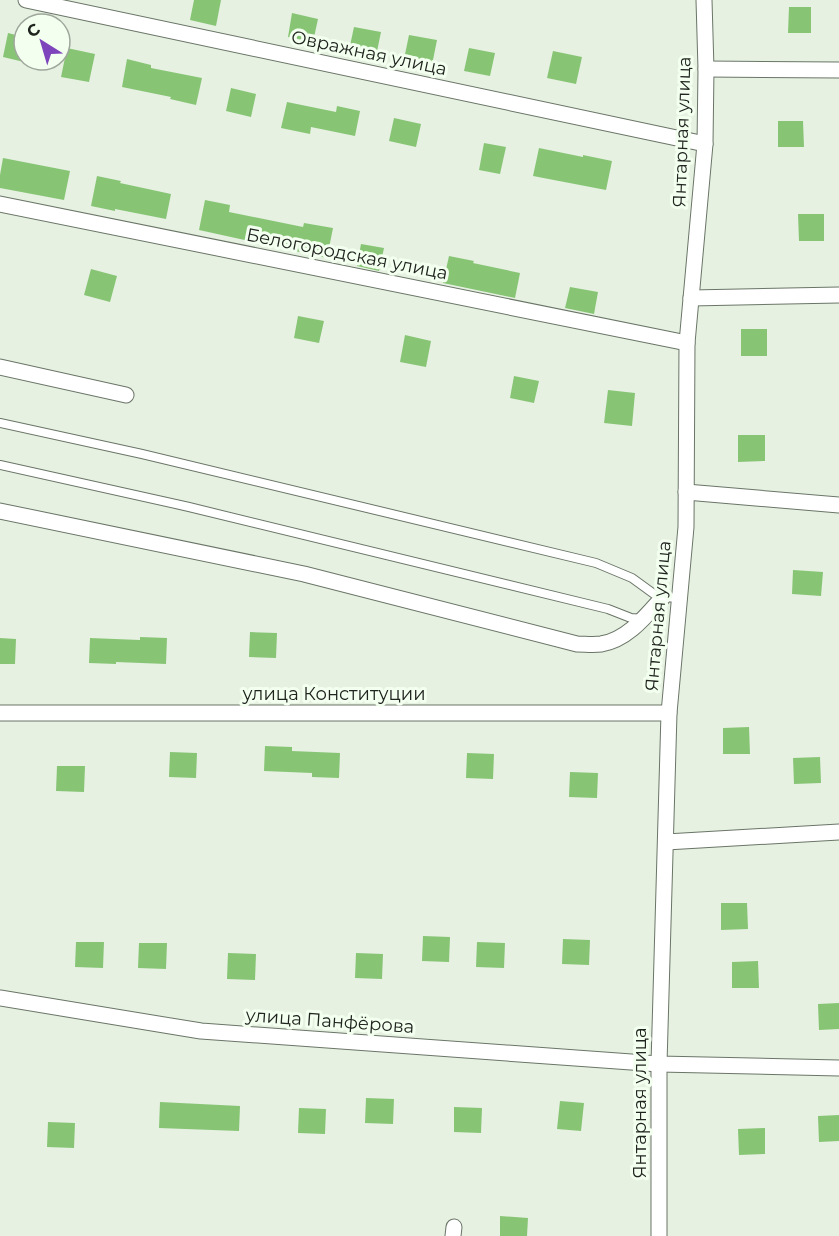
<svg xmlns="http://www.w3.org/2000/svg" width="839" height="1236" viewBox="0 0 839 1236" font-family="Montserrat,sans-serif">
  <rect width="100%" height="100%" fill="#e6f1e2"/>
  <g fill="#87c575">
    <path d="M 194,0 L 221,0 L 216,26 L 190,20 Z"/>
    <path d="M 789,7 L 811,7 L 811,33 L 788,33 Z"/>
    <path d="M 292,13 L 318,19 L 313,42 L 288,37 Z"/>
    <path d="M 354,27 L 381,32 L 375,61 L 348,55 Z"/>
    <path d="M 8,33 L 24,37 L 24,62 L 3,57 Z"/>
    <path d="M 409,35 L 437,40 L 431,70 L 403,64 Z"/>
    <path d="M 67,48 L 95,54 L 89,82 L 61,77 Z"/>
    <path d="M 469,48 L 495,53 L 490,76 L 464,71 Z"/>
    <path d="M 553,51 L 582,57 L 576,84 L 547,78 Z"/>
    <path d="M 127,59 L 151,65 L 151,68 L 202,78 L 196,105 L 170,99 L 171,97 L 122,87 Z"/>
    <path d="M 231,88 L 256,94 L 251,117 L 226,111 Z"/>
    <path d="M 287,102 L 336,112 L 337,106 L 360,111 L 355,136 L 311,127 L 310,134 L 281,128 Z"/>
    <path d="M 394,118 L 421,124 L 416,147 L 389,141 Z"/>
    <path d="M 778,121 L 803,121 L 804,147 L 778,147 Z"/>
    <path d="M 484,143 L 506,147 L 500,174 L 479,170 Z"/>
    <path d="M 539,148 L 583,157 L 583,155 L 612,161 L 606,190 L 533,176 Z"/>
    <path d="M 3,158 L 70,171 L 64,200 L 0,188 L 0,175 Z"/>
    <path d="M 97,176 L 121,181 L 120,183 L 171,194 L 166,219 L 115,209 L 115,211 L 91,206 Z"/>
    <path d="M 205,200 L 230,205 L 229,212 L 303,227 L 304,223 L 333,228 L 327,258 L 199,230 Z"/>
    <path d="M 798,214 L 824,214 L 824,241 L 799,241 Z"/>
    <path d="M 361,244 L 384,248 L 379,271 L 357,266 Z"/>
    <path d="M 449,256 L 474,261 L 473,263 L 520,273 L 515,298 L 443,283 Z"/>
    <path d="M 91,269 L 117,276 L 110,302 L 84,295 Z"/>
    <path d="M 570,287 L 598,292 L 594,314 L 565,308 Z"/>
    <path d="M 298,316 L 324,321 L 319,343 L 294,338 Z"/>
    <rect x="741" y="329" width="26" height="27"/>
    <path d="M 405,335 L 431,341 L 426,367 L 400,362 Z"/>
    <path d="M 514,376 L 539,381 L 534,403 L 510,398 Z"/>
    <path d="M 608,390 L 635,393 L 632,426 L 604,423 Z"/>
    <path d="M 738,435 L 765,435 L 765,461 L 738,462 Z"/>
    <path d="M 793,570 L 823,572 L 821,596 L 792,594 Z"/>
    <path d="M 250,632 L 277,633 L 276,658 L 249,657 Z"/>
    <path d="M 140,637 L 167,638 L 166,664 L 116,662 L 116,664 L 89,663 L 90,638 L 140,640 Z"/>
    <path d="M 0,638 L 16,639 L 15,664 L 0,664 Z"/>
    <path d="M 749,727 L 750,754 L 723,754 L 723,728 Z"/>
    <path d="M 265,746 L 292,747 L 292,751 L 340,753 L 339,778 L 312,777 L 312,773 L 264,771 Z"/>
    <path d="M 170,752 L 197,753 L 196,778 L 169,777 Z"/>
    <path d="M 467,753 L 494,754 L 493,779 L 466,778 Z"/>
    <path d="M 820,757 L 821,783 L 794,784 L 793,758 Z"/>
    <path d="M 57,766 L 85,766 L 84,792 L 56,791 Z"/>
    <path d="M 570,772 L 598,773 L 597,798 L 569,797 Z"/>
    <path d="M 721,903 L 747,903 L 748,929 L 721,930 Z"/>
    <path d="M 423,936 L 450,937 L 449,962 L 422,961 Z"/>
    <path d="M 563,939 L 590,940 L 589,965 L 562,964 Z"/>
    <path d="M 76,942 L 104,942 L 103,968 L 75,967 Z"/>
    <path d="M 477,942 L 505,943 L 504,968 L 476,967 Z"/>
    <path d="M 139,943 L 167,943 L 166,969 L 138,968 Z"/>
    <path d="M 228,953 L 256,954 L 255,980 L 227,979 Z"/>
    <path d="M 356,953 L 383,954 L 382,979 L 355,978 Z"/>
    <path d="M 758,961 L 759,988 L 732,988 L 732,962 Z"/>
    <path d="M 839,1003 L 839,1029 L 819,1030 L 818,1004 Z"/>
    <path d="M 366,1098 L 394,1099 L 393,1124 L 365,1123 Z"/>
    <path d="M 560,1101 L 584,1103 L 581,1131 L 557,1129 Z"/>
    <path d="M 160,1102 L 240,1106 L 239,1131 L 159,1128 Z"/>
    <path d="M 454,1107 L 482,1108 L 481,1133 L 454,1132 Z"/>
    <path d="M 299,1108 L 326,1109 L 325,1134 L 298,1133 Z"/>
    <path d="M 839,1115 L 839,1141 L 819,1142 L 818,1116 Z"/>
    <path d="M 48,1122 L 75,1123 L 74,1148 L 47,1147 Z"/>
    <path d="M 765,1128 L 765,1154 L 739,1155 L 738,1129 Z"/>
    <path d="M 500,1216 L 528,1218 L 527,1236 L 500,1236 Z"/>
  </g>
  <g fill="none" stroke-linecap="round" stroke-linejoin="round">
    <defs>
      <g id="service">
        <path d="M 0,423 L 142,454 L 596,563 L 632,578 L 654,594 L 663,597 L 679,598"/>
        <path d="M 0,465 L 189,507 L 608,609 L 631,618 L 643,619"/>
      </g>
      <g id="minor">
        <path d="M 26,0 L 705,144"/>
        <path d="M 706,69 L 839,70"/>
        <path d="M 0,204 L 687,343"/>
        <path d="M 691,298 L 839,295"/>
        <path d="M 0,367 L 126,395"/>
        <path d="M 686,492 L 839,505"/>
        <path d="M 0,511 L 304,574 L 577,644 C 585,644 593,645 601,644 C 627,640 646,616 663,597"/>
        <path d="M 0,713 L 669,713"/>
        <path d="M 666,842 L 839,832"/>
        <path d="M 0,998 L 201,1031 L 659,1064 L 839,1068"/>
        <path d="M 453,1236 L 454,1227"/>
        <path d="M 659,1236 L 659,1064 L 669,713 L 686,527 L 687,343 L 705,144 L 706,69 L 704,0"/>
      </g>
    </defs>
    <use href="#service" stroke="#6a7567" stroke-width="10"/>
    <use href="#minor" stroke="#6a7567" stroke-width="17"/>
    <use href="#service" stroke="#fff" stroke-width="8"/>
    <use href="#minor" stroke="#fff" stroke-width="15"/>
  </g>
  <g text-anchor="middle" stroke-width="6" stroke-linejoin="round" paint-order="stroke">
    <g font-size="18" fill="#20241f" stroke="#f3ffef">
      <text transform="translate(369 53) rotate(12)" y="6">Овражная улица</text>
      <text transform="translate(682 132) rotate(-88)" y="6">Янтарная улица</text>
      <text transform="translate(347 254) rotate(11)" y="6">Белогородская улица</text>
      <text transform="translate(658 616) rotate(-85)" y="6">Янтарная улица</text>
      <text x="334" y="700">улица Конституции</text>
      <text transform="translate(330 1021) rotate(4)" y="6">улица Панфёрова</text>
      <text transform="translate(640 1103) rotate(-90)" y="6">Янтарная улица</text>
    </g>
  </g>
  <g transform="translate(42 42) rotate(323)"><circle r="28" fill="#f3ffef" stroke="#9fa79c" stroke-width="1.5"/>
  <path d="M0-4.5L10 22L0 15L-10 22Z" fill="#7d44bb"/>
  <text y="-9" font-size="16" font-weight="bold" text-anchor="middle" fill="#20241f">С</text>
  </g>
</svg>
